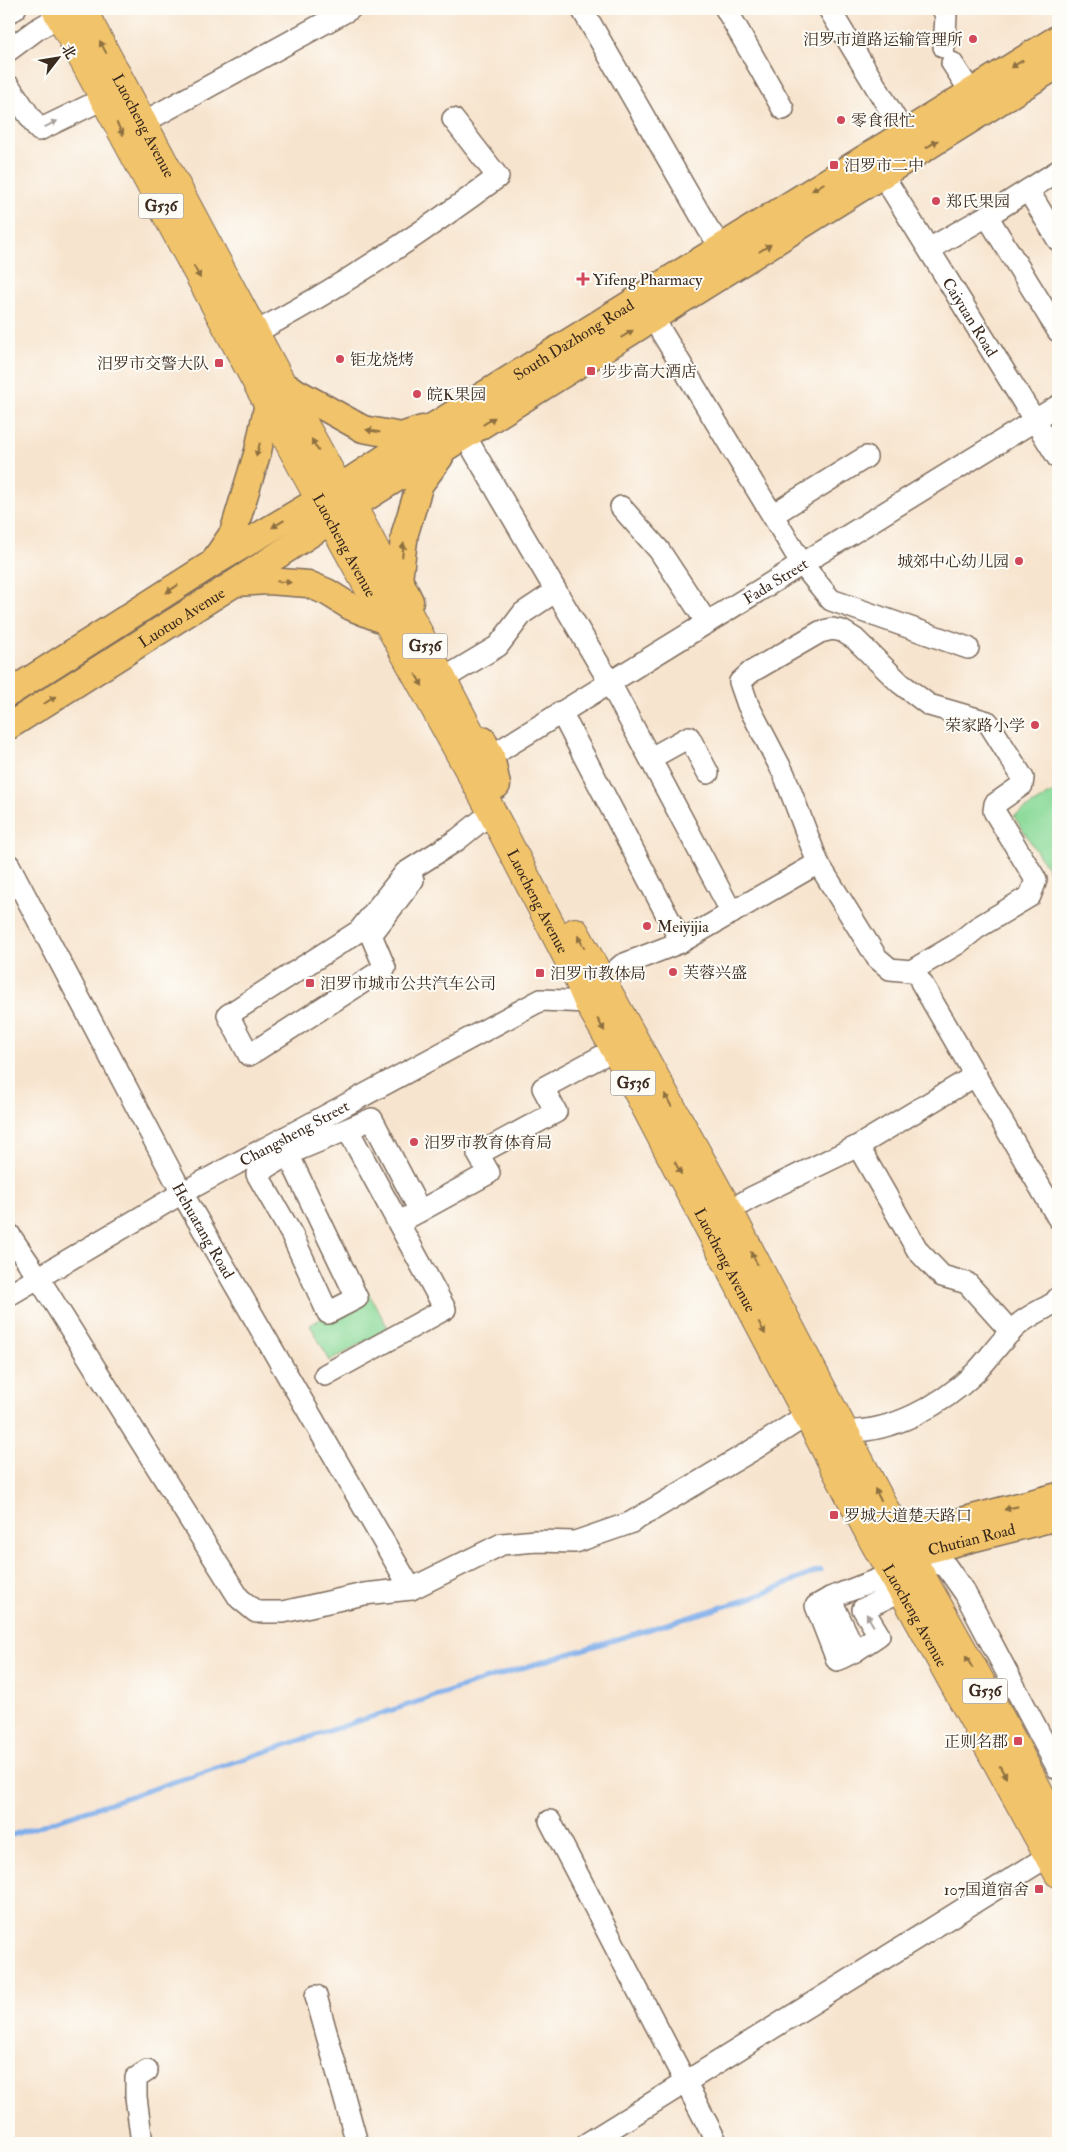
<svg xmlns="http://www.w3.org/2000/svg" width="1067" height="2152" viewBox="0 0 1067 2152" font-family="'IM FELL Double Pica','Noto Serif SC',serif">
  <rect width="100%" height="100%" fill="#fdfcf7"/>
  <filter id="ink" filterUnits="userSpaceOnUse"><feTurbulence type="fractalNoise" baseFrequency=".02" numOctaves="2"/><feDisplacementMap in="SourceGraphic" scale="10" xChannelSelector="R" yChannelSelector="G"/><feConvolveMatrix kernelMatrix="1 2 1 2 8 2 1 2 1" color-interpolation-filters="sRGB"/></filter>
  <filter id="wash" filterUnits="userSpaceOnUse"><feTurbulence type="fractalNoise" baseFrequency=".0096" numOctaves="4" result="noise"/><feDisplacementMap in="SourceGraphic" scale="20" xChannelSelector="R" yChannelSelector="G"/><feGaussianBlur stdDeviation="1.12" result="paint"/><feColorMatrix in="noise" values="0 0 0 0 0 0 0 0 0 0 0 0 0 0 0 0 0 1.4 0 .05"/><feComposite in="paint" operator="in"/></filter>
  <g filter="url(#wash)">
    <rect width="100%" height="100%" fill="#f7e4ce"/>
    <g fill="#8bda99" stroke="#63825c">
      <path d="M 1058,789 L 1058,885 L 1014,816 Z"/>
      <path d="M 368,1292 L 388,1328 L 330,1361 L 310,1325 Z"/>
    </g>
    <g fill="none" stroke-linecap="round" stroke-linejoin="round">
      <path stroke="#7faeea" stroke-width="5" d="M 9,1836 L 493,1677 L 752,1598 L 820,1570"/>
    </g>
  </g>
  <g filter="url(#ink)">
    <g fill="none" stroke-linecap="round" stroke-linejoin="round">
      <defs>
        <g id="minor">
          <path d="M 582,9 L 709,230 L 722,247"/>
          <path d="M 726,9 L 783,109"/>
          <path d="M 829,9 L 904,133"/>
          <path d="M 943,9 L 946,16 L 944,47"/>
          <path d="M 9,12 L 15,9"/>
          <path d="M 9,50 L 36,30 L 60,16"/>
          <path d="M 952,63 L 971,92"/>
          <path d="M 9,86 L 39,130 L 103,99"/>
          <path d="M 144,122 L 350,9"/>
          <path id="s1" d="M 882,174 L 1058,458"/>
          <path d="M 1028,190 L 1058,240"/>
          <path d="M 987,216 L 1058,331"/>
          <path d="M 929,249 L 987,216 L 1058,171"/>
          <path d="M 653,318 L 802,564 L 831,600 L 968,648"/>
          <path d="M 256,332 C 341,287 421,234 498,177 L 453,119"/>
          <path d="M 465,436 L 610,683 L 732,913"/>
          <path d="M 621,507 L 659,550 L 707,623"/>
          <path d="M 774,514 L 866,457"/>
          <path d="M 832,629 L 842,631 L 855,639 L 900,683 L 929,705 L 988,722 L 1023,778 L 1022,785 L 995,804 L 994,811 L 1036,880 L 1030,896 L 977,928 L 957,944 L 911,971 L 890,969 L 877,958 L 818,863 L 784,774 L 748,705 L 740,682 L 751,672 L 820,632 Z"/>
          <path d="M 448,676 L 498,646 L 523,613 L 556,591"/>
          <path d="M 561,712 L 681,942"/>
          <path id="s2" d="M 491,756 L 1058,406"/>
          <path d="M 651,758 L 689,737 L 708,773"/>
          <path id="s3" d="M 9,865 L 182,1193 L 411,1589"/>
          <path d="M 405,873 L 413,880 L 371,935 L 385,968 L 249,1055 L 228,1015 L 359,931 L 405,873 L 457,840 L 492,812"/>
          <path d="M 604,981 L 622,965 L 681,942 L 818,863"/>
          <path d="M 921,982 L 1058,1218"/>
          <path d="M 858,1146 L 918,1251 L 942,1276 L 967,1283 L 1011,1332"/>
          <path d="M 288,1154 L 357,1298 L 328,1313 L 292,1235 L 257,1174 L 288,1154 L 372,1119 L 420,1211"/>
          <path d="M 729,1211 L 751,1198 L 858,1146 L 976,1075"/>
          <path d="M 407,1218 L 489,1173 L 478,1154 L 556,1112 L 543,1088 L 615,1049"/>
          <path d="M 9,1234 L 38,1277 L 239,1598 L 256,1612 L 283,1612 L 364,1594 L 411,1589 L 502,1544 L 536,1541 L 575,1542 L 630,1523 L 756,1448 L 807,1415"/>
          <path id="s4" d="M 9,1295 L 182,1193 L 541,1000 L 588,1002"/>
          <path d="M 325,1375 L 445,1309 L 348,1130"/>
          <path d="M 845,1431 C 891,1433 942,1405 975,1373 C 990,1358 1002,1338 1018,1325 C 1028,1316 1042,1310 1054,1303 L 1058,1298"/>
          <path d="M 909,1555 L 946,1566 L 965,1593 L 1058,1769"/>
          <path d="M 892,1574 L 830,1598 L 855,1651 L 879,1635 L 863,1609 L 901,1591"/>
          <path d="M 830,1598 L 816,1606 L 837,1660 L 855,1651"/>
          <path d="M 550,1821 L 717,2143"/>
          <path d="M 316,1996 L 357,2143"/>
          <path d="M 142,2143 L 136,2097 L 136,2078 L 147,2071"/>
          <path d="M 588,2143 L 1058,1850"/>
        </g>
        <g id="major">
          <path d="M 282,384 L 363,429 L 401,436 L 422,429"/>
          <path d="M 216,558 L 233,533 L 258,451 L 268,403"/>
          <path d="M 236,583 L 268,581 L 308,584 L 327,592 L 351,607 L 388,622"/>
          <path d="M 410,601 L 399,579 L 405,533 L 420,484 L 440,457"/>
          <path id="s5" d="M 9,693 L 213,563 L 339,488 L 437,424 L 1058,38"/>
          <path id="s6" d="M 9,726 L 235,583 L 370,495 L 1058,65"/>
          <path d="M 483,740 L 491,756 L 497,785"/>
          <path d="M 881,1545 L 934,1528 L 1058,1496"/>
          <path id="s7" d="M 888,1560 L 1058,1517"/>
        </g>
        <g id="highway">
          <path id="s8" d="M 56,9 L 307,476 L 492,812 L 576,974 L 588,1002 L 615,1049 L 876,1546 L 912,1608 L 1058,1873"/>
          <path id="s9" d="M 82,9 L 282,384 L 339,488 L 353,507 L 486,763"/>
          <path d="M 575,932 L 729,1211 L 900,1538 L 992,1702 L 1058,1828"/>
        </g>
      </defs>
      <use href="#minor" stroke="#7d6b5c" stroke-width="24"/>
      <use href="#major" stroke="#7d6b5c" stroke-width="29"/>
      <use href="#highway" stroke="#7d6b5c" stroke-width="30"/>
      <use href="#minor" stroke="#fff" stroke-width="21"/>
      <use href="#major" stroke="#f1c36a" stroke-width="26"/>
      <use href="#highway" stroke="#f1c36a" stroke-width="28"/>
    </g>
    <defs><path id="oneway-solid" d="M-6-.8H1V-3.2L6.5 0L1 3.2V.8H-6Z" transform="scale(1.25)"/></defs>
    <g fill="#8d6f40">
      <use href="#oneway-solid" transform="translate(103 47) rotate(-118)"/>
      <use href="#oneway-solid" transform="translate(1017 64) rotate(149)"/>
      <use href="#oneway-solid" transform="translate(120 129) rotate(62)"/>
      <use href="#oneway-solid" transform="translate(932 144) rotate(-32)"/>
      <use href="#oneway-solid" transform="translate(818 187) rotate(148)"/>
      <use href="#oneway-solid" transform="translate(765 248) rotate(-32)"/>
      <use href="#oneway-solid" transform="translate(197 272) rotate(62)"/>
      <use href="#oneway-solid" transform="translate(627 334) rotate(-32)"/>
      <use href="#oneway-solid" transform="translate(489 421) rotate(-32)"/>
      <use href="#oneway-solid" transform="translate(373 431) rotate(-169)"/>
      <use href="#oneway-solid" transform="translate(315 445) rotate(-119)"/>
      <use href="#oneway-solid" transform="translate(258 450) rotate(105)"/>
      <use href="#oneway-solid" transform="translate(278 524) rotate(149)"/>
      <use href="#oneway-solid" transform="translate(403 550) rotate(-83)"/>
      <use href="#oneway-solid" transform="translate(284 582) rotate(5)"/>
      <use href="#oneway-solid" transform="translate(172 589) rotate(147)"/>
      <use href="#oneway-solid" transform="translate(419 680) rotate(61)"/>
      <use href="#oneway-solid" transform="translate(50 700) rotate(-32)"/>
      <use href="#oneway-solid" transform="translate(581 942) rotate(-118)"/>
      <use href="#oneway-solid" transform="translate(601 1025) rotate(60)"/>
      <use href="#oneway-solid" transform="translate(668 1100) rotate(-118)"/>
      <use href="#oneway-solid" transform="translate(678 1168) rotate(62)"/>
      <use href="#oneway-solid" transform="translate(754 1258) rotate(-118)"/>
      <use href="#oneway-solid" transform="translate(762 1328) rotate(62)"/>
      <use href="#oneway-solid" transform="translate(878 1495) rotate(-117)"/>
      <use href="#oneway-solid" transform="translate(1011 1508) rotate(166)"/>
      <use href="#oneway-solid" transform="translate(969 1662) rotate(-120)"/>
      <use href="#oneway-solid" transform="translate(1003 1772) rotate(61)"/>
    </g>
    <g fill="#a79f9a">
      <use href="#oneway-solid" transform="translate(51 124) rotate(-26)"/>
      <use href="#oneway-solid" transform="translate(870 1620) rotate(-121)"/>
    </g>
  </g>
  <g fill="#d1495b" stroke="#fdfcf7" stroke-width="2">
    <circle cx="973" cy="39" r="5"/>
    <circle cx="841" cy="120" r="5"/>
    <rect x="829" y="160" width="10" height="10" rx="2.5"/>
    <circle cx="936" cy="201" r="5"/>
    <path d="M580.5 271.5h5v5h5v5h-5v5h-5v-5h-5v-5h5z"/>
    <circle cx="340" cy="359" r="5"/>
    <rect x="214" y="358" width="10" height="10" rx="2.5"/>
    <rect x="586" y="366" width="10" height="10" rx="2.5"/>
    <circle cx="417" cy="394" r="5"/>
    <circle cx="1019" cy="561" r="5"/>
    <circle cx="1035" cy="725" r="5"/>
    <circle cx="647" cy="926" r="5"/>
    <circle cx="673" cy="972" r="5"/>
    <rect x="535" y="968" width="10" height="10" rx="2.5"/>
    <rect x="305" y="978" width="10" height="10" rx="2.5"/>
    <circle cx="414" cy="1142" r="5"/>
    <rect x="829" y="1510" width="10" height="10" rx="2.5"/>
    <rect x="1013" y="1736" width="10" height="10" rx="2.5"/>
    <rect x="1034" y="1884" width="10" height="10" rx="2.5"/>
  </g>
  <g text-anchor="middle" stroke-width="4" stroke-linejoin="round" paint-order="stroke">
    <g fill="#fdfcf7" stroke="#75695f" stroke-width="1">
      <rect x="138.5" y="193.5" width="45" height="25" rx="4"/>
      <rect x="402.5" y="633.5" width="45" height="25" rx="4"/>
      <rect x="610.5" y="1070.5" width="45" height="25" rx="4"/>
      <rect x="962.5" y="1678.5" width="45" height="25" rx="4"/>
    </g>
    <g font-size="15" font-weight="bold" fill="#3b2a1e">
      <text x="161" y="211">G536</text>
      <text x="425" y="651">G536</text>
      <text x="633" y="1088">G536</text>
      <text x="985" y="1696">G536</text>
    </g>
    <g font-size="16" fill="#3b2a1e" stroke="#fdfcf7" text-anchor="start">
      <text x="963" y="45" text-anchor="end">汨罗市道路运输管理所</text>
      <text x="851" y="126">零食很忙</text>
      <text x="844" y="171">汨罗市二中</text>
      <text x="946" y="207">郑氏果园</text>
      <text x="593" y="285">Yifeng Pharmacy</text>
      <text x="350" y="365">钜龙烧烤</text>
      <text x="209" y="369" text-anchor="end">汨罗市交警大队</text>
      <text x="601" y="377">步步高大酒店</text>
      <text x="427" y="400">皖K果园</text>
      <text x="1009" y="567" text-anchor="end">城郊中心幼儿园</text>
      <text x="1025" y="731" text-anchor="end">荣家路小学</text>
      <text x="657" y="932">Meiyijia</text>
      <text x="683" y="978">芙蓉兴盛</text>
      <text x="550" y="979">汨罗市教体局</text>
      <text x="320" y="989">汨罗市城市公共汽车公司</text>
      <text x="424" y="1148">汨罗市教育体育局</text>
      <text x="844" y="1521">罗城大道楚天路口</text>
      <text x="1008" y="1747" text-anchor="end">正则名郡</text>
      <text x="1029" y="1895" text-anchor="end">107国道宿舍</text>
    </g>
    <g font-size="16" fill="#3b2a1e" stroke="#fdfcf7">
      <text dy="6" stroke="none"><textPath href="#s9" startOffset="132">Luocheng Avenue</textPath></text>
      <text dy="6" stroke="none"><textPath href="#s1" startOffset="168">Caiyuan Road</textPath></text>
      <text dy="6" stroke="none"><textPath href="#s5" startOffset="666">South Dazhong Road</textPath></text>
      <text dy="6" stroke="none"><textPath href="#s8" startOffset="609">Luocheng Avenue</textPath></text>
      <text dy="6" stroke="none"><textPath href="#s2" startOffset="334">Fada Street</textPath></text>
      <text dy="6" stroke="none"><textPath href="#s6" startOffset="204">Luotuo Avenue</textPath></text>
      <text dy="6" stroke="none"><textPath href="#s8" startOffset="1014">Luocheng Avenue</textPath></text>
      <text dy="6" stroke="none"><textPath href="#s4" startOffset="328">Changsheng Street</textPath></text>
      <text dy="6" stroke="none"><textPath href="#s3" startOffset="414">Hehuatang Road</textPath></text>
      <text dy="6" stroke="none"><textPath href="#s8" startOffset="1419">Luocheng Avenue</textPath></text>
      <text dy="6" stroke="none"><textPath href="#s7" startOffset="86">Chutian Road</textPath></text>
      <text dy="6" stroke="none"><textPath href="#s8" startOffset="1822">Luocheng Avenue</textPath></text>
    </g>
  </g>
  <rect width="1067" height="2152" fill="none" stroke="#fdfcf7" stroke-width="30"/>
  <g transform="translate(58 58) rotate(59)" stroke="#fdfcf7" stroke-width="4" paint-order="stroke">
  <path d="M0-4L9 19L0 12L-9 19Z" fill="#3b2a1e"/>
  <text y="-8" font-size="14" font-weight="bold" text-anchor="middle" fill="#3b2a1e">北</text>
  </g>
</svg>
